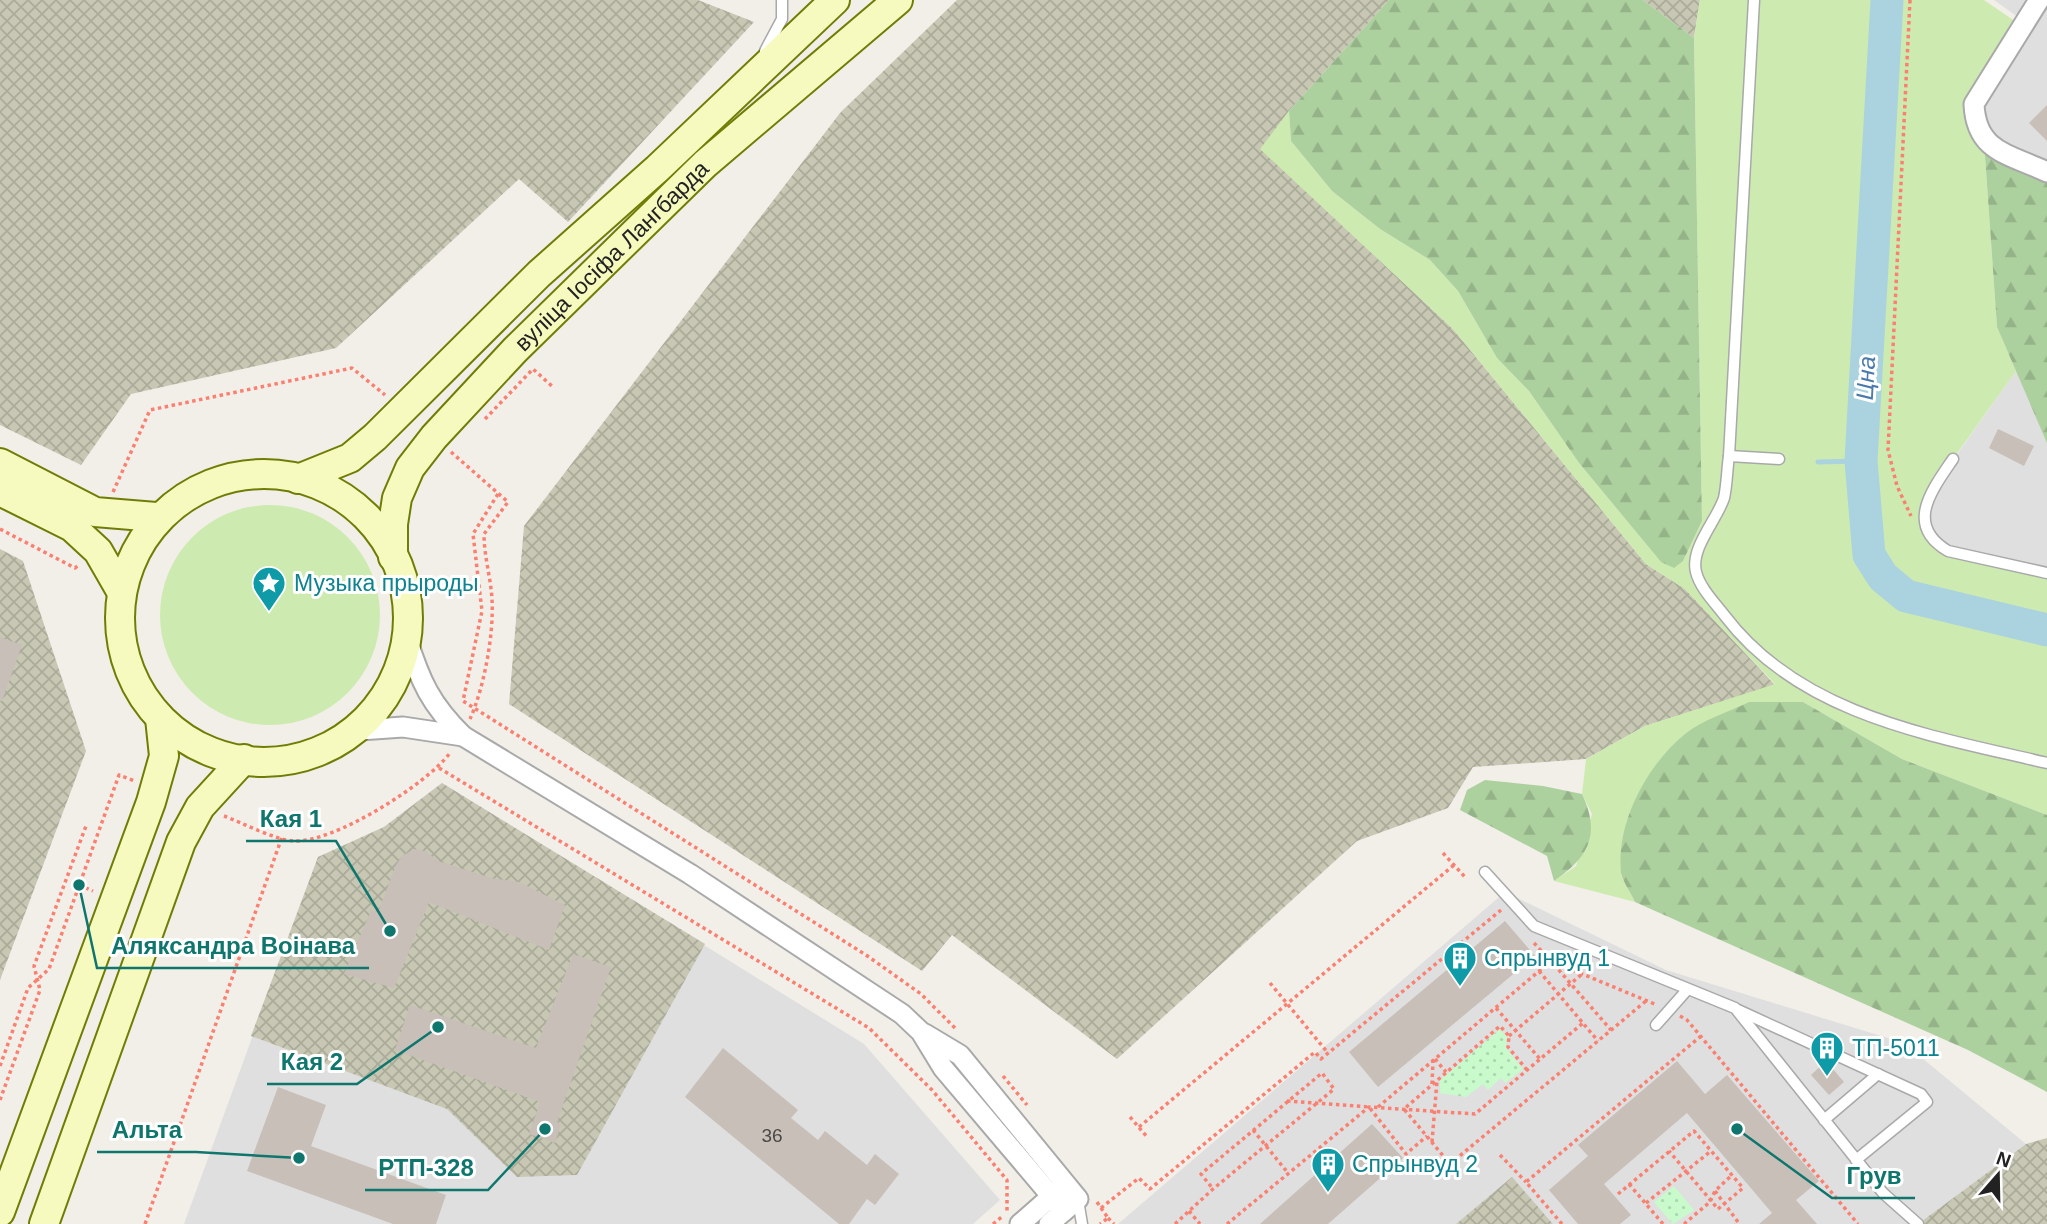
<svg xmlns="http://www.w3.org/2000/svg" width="2047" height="1224" viewBox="0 0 2047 1224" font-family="Helvetica,sans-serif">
  <defs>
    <pattern id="construction-cross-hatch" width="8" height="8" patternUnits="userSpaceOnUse" patternTransform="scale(1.75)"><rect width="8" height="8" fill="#c7c7b4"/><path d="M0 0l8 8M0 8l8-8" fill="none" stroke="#abab9a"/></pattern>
    <pattern id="forest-firs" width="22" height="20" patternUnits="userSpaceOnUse" patternTransform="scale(1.75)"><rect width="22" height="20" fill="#add19e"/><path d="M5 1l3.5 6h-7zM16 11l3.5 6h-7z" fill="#95b388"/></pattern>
    <pattern id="park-dots" width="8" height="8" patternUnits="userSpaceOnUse" patternTransform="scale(1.75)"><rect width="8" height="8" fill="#c8facc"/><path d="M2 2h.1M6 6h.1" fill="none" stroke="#acd6af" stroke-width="1.8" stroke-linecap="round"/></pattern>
  </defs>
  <rect width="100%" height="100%" fill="#f2efe9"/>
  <g fill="#e0dfdf">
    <path d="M 1994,0 L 2047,0 L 2047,573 L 1948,551 L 1929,532 L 1931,491 L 2018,368 L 1979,105 L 2029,25 Z"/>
    <path d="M 442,783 L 864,1044 L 1000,1200 L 973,1224 L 184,1224 L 318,857 L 384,827 Z"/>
    <path d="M 1505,892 L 1666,970 L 1904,1043 L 2026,1144 L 1918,1224 L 1553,1224 L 1512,1178 L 1456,1224 L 1118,1224 Z"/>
  </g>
  <g fill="url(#construction-cross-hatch)">
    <path d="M 0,0 L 698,0 L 754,22 L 568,222 L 519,179 L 336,348 L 131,394 L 81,465 L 0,425 Z"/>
    <path d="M 957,0 L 1389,0 L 1289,111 L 1261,149 L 1453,329 L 1646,564 L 1685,589 L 1775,685 L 1645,726 L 1586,759 L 1473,767 L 1448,808 L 1357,841 L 1117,1059 L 952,935 L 922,971 L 509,704 L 524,526 L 840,113 Z"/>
    <path d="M 1643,0 L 1700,0 L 1694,38 Z"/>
    <path d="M 0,549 L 23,561 L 86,751 L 0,980 Z"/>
    <path d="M 442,783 L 705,944 L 577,1175 L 517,1177 L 447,1109 L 251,1036 L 318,857 L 384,827 Z"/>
    <path d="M 2047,1138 L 2047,1224 L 1918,1224 L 2026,1144 Z"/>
    <path d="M 1512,1177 L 1553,1224 L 1456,1224 Z"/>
  </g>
  <g fill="#cdebb0">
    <path d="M 1700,0 L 1984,0 L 2022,26 L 1974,104 L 1984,142 L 1997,327 L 2016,371 L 1953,459 L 1925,508 L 1936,543 L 2047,573 L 2047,815 L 1902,759 L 1803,702 L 1621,875 L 1635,902 L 1554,881 L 1576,866 L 1592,814 L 1582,794 L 1586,759 L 1645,726 L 1775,684 L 1685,589 L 1646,564 L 1453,329 L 1260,149 L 1289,111 L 1291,141 L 1332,191 L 1380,229 L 1430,260 L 1458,291 L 1497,358 L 1529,391 L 1579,463 L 1661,562 L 1683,561 L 1702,521 L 1694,38 Z"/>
    <circle cx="270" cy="615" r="110"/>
  </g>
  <g fill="url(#forest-firs)">
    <path d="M 1389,0 L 1643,0 L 1694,38 L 1702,521 L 1683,561 L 1674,568 L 1661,562 L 1579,463 L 1529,391 L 1497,358 L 1458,291 L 1430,260 L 1380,229 L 1332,191 L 1291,141 L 1289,111 Z"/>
    <path d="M 1984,142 L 2047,177 L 2047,443 L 1997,327 Z"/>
    <path d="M 1749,702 L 1803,702 L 1902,759 L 2047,815 L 2047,1092 L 1968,1050 L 1635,902 C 1631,893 1623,882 1621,873 C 1616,822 1647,765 1685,734 C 1702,720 1729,712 1749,702 Z"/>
    <path d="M 1485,780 L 1543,786 L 1582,794 C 1601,834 1589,857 1554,881 L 1547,856 L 1460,810 L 1467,790 Z"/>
  </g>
  <g fill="url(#park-dots)">
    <path d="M 1500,1029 L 1507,1037 L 1506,1048 L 1523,1069 L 1505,1083 L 1501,1078 L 1488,1090 L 1483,1084 L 1466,1097 L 1440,1093 L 1440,1080 Z"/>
    <path d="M 1674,1186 L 1694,1210 L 1673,1224 L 1654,1202 Z"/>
  </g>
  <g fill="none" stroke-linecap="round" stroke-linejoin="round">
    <path stroke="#aad3df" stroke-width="5" d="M 1818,462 L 1861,461"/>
    <path stroke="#aad3df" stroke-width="33" d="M 1887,0 L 1861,461 L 1869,555 L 1883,577 L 1906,596 L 2047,630"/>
  </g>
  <g fill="#c7bfb8">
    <path d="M 2047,105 L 2047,141 L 2029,123 Z"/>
    <path d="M 1998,429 L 2034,446 L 2024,466 L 1989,448 Z"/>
    <path d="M 0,637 L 22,645 L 2,701 L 0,701 Z"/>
    <path d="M 414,849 L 425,851 L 438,861 L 491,878 L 519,882 L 565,905 L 549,950 L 429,902 L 394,988 L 344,974 L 371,910 L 378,912 L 396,865 L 402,856 Z"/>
    <path d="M 1505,921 L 1535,956 L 1378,1087 L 1349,1052 Z"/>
    <path d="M 573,954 L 611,967 L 557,1122 L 561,1124 L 555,1143 L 529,1134 L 540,1102 L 395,1050 L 410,1005 L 536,1048 Z"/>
    <path d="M 723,1048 L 798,1110 L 791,1118 L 818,1140 L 825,1131 L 867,1165 L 875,1154 L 899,1174 L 875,1205 L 867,1199 L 849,1224 L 839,1224 L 685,1097 Z"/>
    <path d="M 1677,1061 L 1705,1094 L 1727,1075 L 1819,1181 L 1796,1200 L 1817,1224 L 1759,1224 L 1772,1213 L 1687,1113 L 1604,1184 L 1631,1215 L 1620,1224 L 1578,1224 L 1549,1190 L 1588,1156 L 1578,1145 Z"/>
    <path d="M 1826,1061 L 1844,1082 L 1829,1095 L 1811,1075 Z"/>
    <path d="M 278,1087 L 326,1105 L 311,1146 L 446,1195 L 436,1224 L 393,1224 L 247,1171 Z"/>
    <path d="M 1372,1124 L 1403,1158 L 1328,1224 L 1260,1224 Z"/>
  </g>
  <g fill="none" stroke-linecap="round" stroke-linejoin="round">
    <defs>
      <g id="lane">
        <path d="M 1754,0 L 1729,456 C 1727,469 1727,485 1724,498 C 1717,520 1690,548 1696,572 C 1700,588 1715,603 1725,616 C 1801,716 1933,736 2047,763"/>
        <path d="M 765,51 L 782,19 L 782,0"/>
        <path d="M 1729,456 L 1779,459"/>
        <path d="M 1953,459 C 1932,490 1904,525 1948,551 L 2047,573"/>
        <path d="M 1485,872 L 1534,926 L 1735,1008 L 1883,1193 L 1918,1224"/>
        <path d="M 1738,1010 L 1921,1094 L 1927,1102 L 1856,1160"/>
        <path d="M 1656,1025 L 1687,990"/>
        <path d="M 1824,1120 L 1878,1074"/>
        <path d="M 1078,1200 L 1082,1224"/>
      </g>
      <g id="street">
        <path d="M 2039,0 L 1974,104 C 1976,152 2009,154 2047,172"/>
        <path d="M 407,639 C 420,681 431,705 463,736 L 690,874 L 902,1014 L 921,1032 L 943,1068 L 1064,1211"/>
        <path d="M 360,730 L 403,727 L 463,736"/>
        <path d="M 925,1034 L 960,1055 L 1078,1199 L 1049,1224"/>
        <path d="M 1020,1224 L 1060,1189"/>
      </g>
      <g id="secondary">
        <path d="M 0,463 L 95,512 L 156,517"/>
        <circle cx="264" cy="618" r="144"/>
        <path d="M 298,479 L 350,458 L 375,437 L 539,274 L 657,169 L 835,0"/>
        <path d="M 0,491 L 72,527 L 98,551 L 121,591"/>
        <path id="s1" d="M 393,557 L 393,524 L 397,498 L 410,468 L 434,437 L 515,350 L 705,164 L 898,0"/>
        <path d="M 0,1212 L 151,802 L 164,756 L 160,718"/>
        <path d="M 44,1224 L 181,842 L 200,807 L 244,759"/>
      </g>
    </defs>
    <use href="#lane" stroke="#a9a9a9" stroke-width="13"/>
    <use href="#street" stroke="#a9a9a9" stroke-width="23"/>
    <use href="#secondary" stroke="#707d05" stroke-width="32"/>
    <g stroke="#fa8072" stroke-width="3.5" stroke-dasharray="3.5 3.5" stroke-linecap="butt">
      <path d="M 1910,0 L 1888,450 L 1897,486 L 1911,516"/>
      <path d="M 485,419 L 533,369 L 554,388"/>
      <path d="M 451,452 L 508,502 L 484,534 C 484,557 491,578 492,600 C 494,634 484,688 470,719"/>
      <path d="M 113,492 L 150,410 L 352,368 L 385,395"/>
      <path d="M 498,494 L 473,534 L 482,611 L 463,701 L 866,955 L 921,994 L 955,1028"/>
      <path d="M 0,529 L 75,568 L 79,565"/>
      <path d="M 439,768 L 869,1028 L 932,1090 L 1007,1180 L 1007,1212"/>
      <path d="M 224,816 C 243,823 275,840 294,841 C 334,843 427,784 450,753"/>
      <path d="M 1443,853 L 1465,877"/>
      <path d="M 79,885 L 93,891"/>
      <path d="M 1534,943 L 1551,961 L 1657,1005"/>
      <path d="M 1539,971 L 1598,1041"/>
      <path d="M 1270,983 L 1328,1053"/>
      <path d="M 1496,1008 L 1540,1059"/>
      <path d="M 1680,1016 L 1687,1020 L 1858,1224"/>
      <path d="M 1509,1036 L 1582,974"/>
      <path d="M 1435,1059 L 1446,1072"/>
      <path d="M 0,1066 L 28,988 L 49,969 L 119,775 L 135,781"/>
      <path d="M 1527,1070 L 1508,1047 L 1509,1036 L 1500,1026 L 1404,1109 L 1450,1164 L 1646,1001"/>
      <path d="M 1003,1076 L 1027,1105"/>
      <path d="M 1432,1084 L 1433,1061"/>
      <path d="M 0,1100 L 40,990 L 34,966 L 86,826"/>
      <path d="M 1287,1101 L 1369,1107 L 1406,1154 L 1427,1136"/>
      <path d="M 1378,1107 L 1551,961 L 1611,1030"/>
      <path d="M 1130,1117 L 1148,1138"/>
      <path d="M 1139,1127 L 1454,865"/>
      <path d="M 1253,1130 L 1288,1173"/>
      <path d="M 1432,1142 L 1437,1081"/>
      <path d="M 1500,1155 L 1526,1182"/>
      <path d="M 1629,1184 L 1663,1224"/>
      <path d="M 1715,1191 L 1738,1222 L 1735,1224"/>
      <path d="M 1618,1194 L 1694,1131 L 1743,1188 L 1718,1209 L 1669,1151"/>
      <path d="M 1097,1202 L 1108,1218 L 1100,1224"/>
      <path d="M 1646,1203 L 1711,1151"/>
      <path d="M 1101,1208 L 1139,1178 L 1150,1189 L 1315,1052 L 1321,1059 L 1501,910"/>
      <path d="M 1189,1211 L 1200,1224"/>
      <path d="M 1108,1218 L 1114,1224"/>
      <path d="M 145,1224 L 282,837"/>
      <path d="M 993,1224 L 1003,1216"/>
      <path d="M 1175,1224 L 1213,1189 L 1334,1089 L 1322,1073 L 1201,1174 L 1213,1189"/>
      <path d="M 1227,1224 L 1369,1107 L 1475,1114 L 1583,1023"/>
      <path d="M 1562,1224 L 1526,1182 L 1701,1036"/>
      <path d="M 1684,1224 L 1710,1202 L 1715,1191 L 1732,1175"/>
    </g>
    <use href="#lane" stroke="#fff" stroke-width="10"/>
    <use href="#street" stroke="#fff" stroke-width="19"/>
    <use href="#secondary" stroke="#f7fabf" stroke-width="28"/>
  </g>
  <defs>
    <symbol id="sight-pin" viewBox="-11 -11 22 30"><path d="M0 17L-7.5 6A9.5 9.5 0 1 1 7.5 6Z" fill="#0f9aa8" stroke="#fff"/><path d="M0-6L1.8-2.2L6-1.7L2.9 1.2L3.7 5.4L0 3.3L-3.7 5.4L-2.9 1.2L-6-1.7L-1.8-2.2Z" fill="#fff"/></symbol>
    <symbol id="building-pin" viewBox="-11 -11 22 30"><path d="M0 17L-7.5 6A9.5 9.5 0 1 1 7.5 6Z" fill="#0f9aa8" stroke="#fff"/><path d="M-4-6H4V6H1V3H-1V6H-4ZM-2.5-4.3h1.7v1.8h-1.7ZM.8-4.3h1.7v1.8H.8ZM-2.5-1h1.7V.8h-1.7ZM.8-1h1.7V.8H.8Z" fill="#fff"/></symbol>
  </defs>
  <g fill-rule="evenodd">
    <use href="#sight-pin" x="250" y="564" width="38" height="52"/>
    <use href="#building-pin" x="1441" y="939" width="38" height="52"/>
    <use href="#building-pin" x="1808" y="1029" width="38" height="52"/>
    <use href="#building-pin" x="1309" y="1145" width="38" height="52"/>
  </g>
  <g text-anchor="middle" stroke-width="6" stroke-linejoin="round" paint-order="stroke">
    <g font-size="19" fill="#4b4948">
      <text x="772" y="1142">36</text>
    </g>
    <g font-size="23" fill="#222" stroke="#fff">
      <text dy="8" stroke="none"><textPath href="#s1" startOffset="385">вуліца Іосіфа Лангбарда</textPath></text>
    </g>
    <g font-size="23" fill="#0d838f" stroke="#fff" text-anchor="start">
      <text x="294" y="591">Музыка прыроды</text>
      <text x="1484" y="966">Спрынвуд 1</text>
      <text x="1852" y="1056">ТП-5011</text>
      <text x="1352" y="1172">Спрынвуд 2</text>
    </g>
    <g font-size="24" font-style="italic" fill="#4a7aab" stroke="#fff">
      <text transform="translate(1866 378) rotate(-87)" y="8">Цна</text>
    </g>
  </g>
  <path fill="none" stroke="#0f766e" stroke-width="2.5" d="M390 931L336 841H246M79 885L97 968H369M438 1027L357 1084H267M299 1158L196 1152H97M545 1129L488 1190H365M1737 1129L1832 1198H1915"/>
  <g fill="#0f766e" stroke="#fff" stroke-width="2.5">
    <circle cx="390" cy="931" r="7"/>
    <circle cx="79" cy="885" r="7"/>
    <circle cx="438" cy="1027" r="7"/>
    <circle cx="299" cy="1158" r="7"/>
    <circle cx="545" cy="1129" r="7"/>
    <circle cx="1737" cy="1129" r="7"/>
  </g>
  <g font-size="24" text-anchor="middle" font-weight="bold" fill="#0f766e" stroke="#fff" stroke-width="6" stroke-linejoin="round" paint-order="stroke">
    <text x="291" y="827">Кая 1</text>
    <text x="233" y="954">Аляксандра Воінава</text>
    <text x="312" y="1070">Кая 2</text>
    <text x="147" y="1138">Альта</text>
    <text x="426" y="1176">РТП-328</text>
    <text x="1874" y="1184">Грув</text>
  </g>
  <g transform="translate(1998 1175) rotate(20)" stroke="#ffffff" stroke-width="5" paint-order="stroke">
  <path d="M0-5L12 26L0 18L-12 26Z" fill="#222222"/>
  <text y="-10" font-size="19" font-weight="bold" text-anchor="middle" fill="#222222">N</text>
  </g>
</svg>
